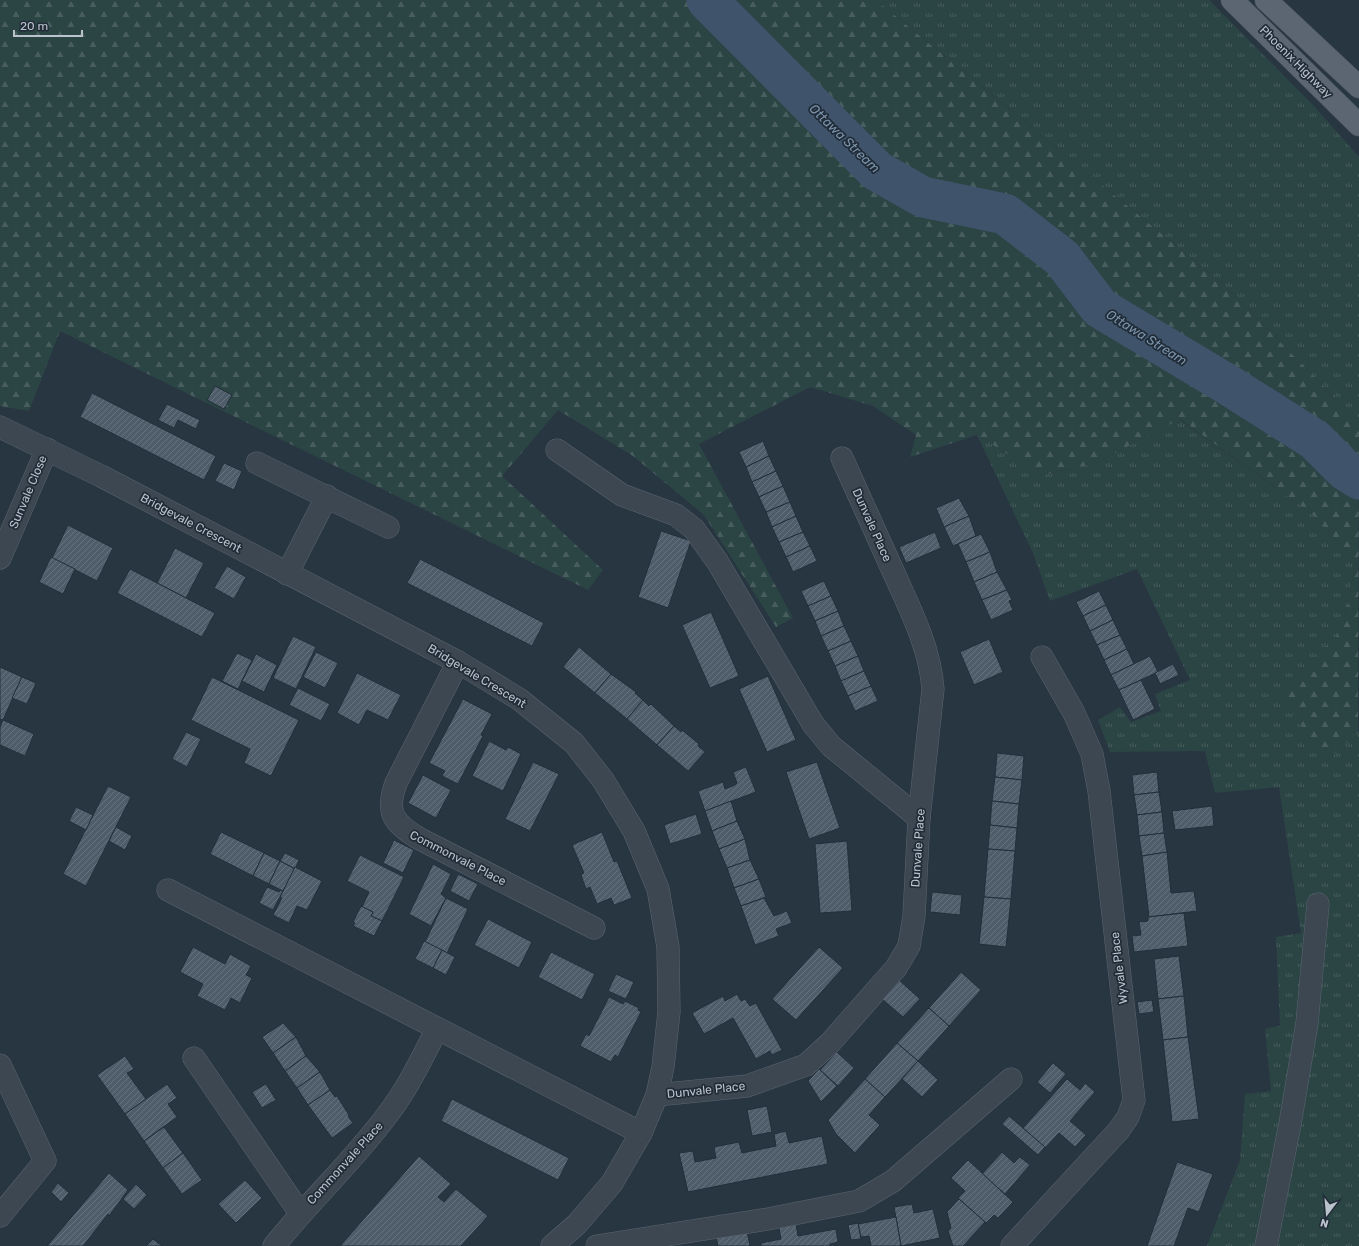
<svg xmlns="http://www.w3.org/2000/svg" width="1359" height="1246" viewBox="0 0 1359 1246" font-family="Rubik,sans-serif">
  <defs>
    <pattern id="grass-tufts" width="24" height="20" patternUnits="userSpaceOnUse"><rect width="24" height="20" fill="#2b4444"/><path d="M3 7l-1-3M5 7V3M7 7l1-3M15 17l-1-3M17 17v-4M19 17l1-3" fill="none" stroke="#485d5e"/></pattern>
    <pattern id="forest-firs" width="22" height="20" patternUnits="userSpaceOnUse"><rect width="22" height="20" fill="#2b4444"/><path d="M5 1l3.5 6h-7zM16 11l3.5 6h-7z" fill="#485d5e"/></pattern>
    <pattern id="building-hatch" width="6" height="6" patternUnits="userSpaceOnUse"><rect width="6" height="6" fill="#4f5d6b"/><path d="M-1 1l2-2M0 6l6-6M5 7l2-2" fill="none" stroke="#66737f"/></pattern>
  </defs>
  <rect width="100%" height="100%" fill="#283642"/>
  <g fill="url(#grass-tufts)">
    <path d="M 876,0 L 1209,0 L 1314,106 L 1359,157 L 1359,422 L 1224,285 Z"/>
    <path d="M 1179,419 L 1311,513 L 1356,561 L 1343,629 L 1325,762 L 1359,731 L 1359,1246 L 1207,1246 L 1240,1160 L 1245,1094 L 1271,1091 L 1265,1029 L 1280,1026 L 1276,937 L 1301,933 L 1279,787 L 1215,793 L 1205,751 L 1110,752 L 1098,720 L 1120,707 L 1131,722 L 1161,711 L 1155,694 L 1190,680 L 1137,569 L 1050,601 L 1033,553 L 977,435 L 1042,475 L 1094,464 Z"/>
  </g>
  <path fill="url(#forest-firs)" d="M 0,0 L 876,0 L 1224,285 L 1359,422 L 1358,733 L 1325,762 L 1281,694 L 1343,629 L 1356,561 L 1311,513 L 1180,419 L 1094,464 L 1041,475 L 977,435 L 910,457 L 916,435 L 873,406 L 810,387 L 699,444 L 793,618 L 776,627 L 704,515 L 633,456 L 558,410 L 502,476 L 603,570 L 588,590 L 60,331 L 29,411 L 0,406 Z"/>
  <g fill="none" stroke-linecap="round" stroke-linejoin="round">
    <path stroke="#3f546b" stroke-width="41" d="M 707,0 L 877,171 L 923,197 L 1005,214 L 1062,258 L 1100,308 L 1230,386 L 1315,440 L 1345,470 L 1359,479"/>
  </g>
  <g fill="url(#building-hatch)" stroke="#232e3a">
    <path d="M 215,386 L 232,395 L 224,409 L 207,400 Z"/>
    <path d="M 92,393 L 216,456 L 204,480 L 80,417 Z"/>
    <path d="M 167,404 L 200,420 L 196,429 L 178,420 L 174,428 L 158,420 Z"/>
    <path d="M 763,441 L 769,456 L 746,467 L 739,452 Z"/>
    <path d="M 769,456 L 776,471 L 752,482 L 746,467 Z"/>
    <path d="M 224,463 L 242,471 L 234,490 L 215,481 Z"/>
    <path d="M 776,471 L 783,486 L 759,497 L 752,482 Z"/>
    <path d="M 783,486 L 790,502 L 766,512 L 759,497 Z"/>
    <path d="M 959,498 L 969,516 L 944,527 L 936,508 Z"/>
    <path d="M 790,502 L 796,516 L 772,527 L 766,512 Z"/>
    <path d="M 796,516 L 803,532 L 779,542 L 772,527 Z"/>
    <path d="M 969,516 L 976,536 L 953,546 L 944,527 Z"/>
    <path d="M 68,525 L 113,548 L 97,581 L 52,558 Z"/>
    <path d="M 661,531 L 691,541 L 668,608 L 638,597 Z"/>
    <path d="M 803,532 L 810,546 L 786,557 L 779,542 Z"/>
    <path d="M 935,532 L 941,548 L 906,563 L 899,547 Z"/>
    <path d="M 981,534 L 990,552 L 966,562 L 958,544 Z"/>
    <path d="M 810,546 L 817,561 L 793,572 L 786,557 Z"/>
    <path d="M 175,548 L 204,563 L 186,598 L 157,583 Z"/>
    <path d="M 990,552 L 997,572 L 974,582 L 966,562 Z"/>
    <path d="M 51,557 L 75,569 L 63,594 L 39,582 Z"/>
    <path d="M 420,559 L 544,623 L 532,646 L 407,583 Z"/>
    <path d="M 227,566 L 246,577 L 234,599 L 214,588 Z"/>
    <path d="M 130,569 L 215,613 L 202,637 L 117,593 Z"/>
    <path d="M 997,572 L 1007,590 L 982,600 L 974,582 Z"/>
    <path d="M 824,581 L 831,596 L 808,606 L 801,591 Z"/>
    <path d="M 1007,590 L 1012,600 L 1009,601 L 1013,610 L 991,620 L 982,600 Z"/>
    <path d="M 1099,591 L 1106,605 L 1083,616 L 1076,602 Z"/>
    <path d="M 831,596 L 838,611 L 815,621 L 808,606 Z"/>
    <path d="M 1106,605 L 1113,620 L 1090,631 L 1083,616 Z"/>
    <path d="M 838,611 L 844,626 L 821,636 L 815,621 Z"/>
    <path d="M 711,612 L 739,676 L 710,688 L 682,625 Z"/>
    <path d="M 1113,620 L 1120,635 L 1097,645 L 1090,631 Z"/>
    <path d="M 844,626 L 851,641 L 828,651 L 821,636 Z"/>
    <path d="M 1120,635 L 1127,649 L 1104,660 L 1097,645 Z"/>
    <path d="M 293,636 L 316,647 L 296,689 L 273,678 Z"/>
    <path d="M 989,639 L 1003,672 L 974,685 L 960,652 Z"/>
    <path d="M 851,641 L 858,656 L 835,666 L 828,651 Z"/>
    <path d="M 579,647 L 611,674 L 595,693 L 563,667 Z"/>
    <path d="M 1127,649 L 1134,664 L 1111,675 L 1104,660 Z"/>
    <path d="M 316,652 L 338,663 L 325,688 L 303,677 Z"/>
    <path d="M 237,653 L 252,660 L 238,689 L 222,681 Z"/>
    <path d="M 256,654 L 277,665 L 264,692 L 242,681 Z"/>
    <path d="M 858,656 L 864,671 L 841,681 L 835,666 Z"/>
    <path d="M 1150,656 L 1158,672 L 1119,690 L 1111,675 Z"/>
    <path d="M 1173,664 L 1179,675 L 1160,684 L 1155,673 Z"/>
    <path d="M 0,667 L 22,677 L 3,720 L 0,719 Z"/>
    <path d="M 864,671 L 871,686 L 848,696 L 841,681 Z"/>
    <path d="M 357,673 L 401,695 L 388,720 L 367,710 L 359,725 L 337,713 Z"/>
    <path d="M 611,674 L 636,692 L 635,693 L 643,700 L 627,719 L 595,693 Z"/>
    <path d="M 768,676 L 796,740 L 767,752 L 739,689 Z"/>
    <path d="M 22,677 L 36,683 L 27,704 L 12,698 Z"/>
    <path d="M 212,677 L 299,720 L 271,776 L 244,763 L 250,749 L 191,720 Z"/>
    <path d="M 1141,680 L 1155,709 L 1133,720 L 1119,690 Z"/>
    <path d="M 871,686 L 878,701 L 855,711 L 848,696 Z"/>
    <path d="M 298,688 L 330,704 L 321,721 L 289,705 Z"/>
    <path d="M 463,699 L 492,714 L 481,735 L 483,736 L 458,784 L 442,776 L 445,771 L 429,763 Z"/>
    <path d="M 643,700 L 649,706 L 651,704 L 674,726 L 657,745 L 627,719 Z"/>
    <path d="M 3,720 L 34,734 L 25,756 L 0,745 L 0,727 Z"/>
    <path d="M 674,726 L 681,732 L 682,730 L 699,744 L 698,746 L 705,752 L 688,771 L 657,745 Z"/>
    <path d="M 186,732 L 201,739 L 187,767 L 172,759 Z"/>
    <path d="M 489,741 L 506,750 L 508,747 L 521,754 L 503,791 L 472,776 Z"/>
    <path d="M 997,753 L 1024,756 L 1022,780 L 995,777 Z"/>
    <path d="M 533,762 L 559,774 L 530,831 L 505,819 Z"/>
    <path d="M 817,762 L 840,828 L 809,839 L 786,772 Z"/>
    <path d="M 746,767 L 756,792 L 705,811 L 698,791 L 723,782 L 725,789 L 735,785 L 737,783 L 733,772 Z"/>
    <path d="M 1157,772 L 1159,792 L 1134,795 L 1132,775 Z"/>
    <path d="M 423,775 L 451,790 L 436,818 L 408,803 Z"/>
    <path d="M 995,777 L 1022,780 L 1019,804 L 992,801 Z"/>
    <path d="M 108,786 L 131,797 L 86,886 L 63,874 Z"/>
    <path d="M 1159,792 L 1162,812 L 1137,815 L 1134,795 Z"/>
    <path d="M 731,801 L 737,821 L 712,831 L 705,811 Z"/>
    <path d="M 992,801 L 1019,804 L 1017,828 L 990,825 Z"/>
    <path d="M 1212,806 L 1214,826 L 1175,830 L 1172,811 Z"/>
    <path d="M 76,807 L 93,815 L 86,830 L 69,821 Z"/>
    <path d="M 1162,812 L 1164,833 L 1139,836 L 1137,815 Z"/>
    <path d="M 696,814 L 702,834 L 670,844 L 664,825 Z"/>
    <path d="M 737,821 L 745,839 L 719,849 L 712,831 Z"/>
    <path d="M 990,825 L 1017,828 L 1015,851 L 988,849 Z"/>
    <path d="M 116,827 L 132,836 L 125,850 L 109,841 Z"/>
    <path d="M 221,832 L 264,853 L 253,876 L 210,854 Z"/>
    <path d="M 602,832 L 614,862 L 617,861 L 632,898 L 614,905 L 611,898 L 597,904 L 590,887 L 586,889 L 581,875 L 584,873 L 572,845 Z"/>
    <path d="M 1164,833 L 1167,852 L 1142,856 L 1139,836 Z"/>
    <path d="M 745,839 L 750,860 L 727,868 L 719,849 Z"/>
    <path d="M 394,840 L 414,850 L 403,873 L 383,863 Z"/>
    <path d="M 847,841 L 852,911 L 820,913 L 815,844 Z"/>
    <path d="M 988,849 L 1015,851 L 1011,899 L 984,897 Z"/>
    <path d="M 1167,852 L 1171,893 L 1194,891 L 1197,911 L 1149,917 L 1142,856 Z"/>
    <path d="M 264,853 L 280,861 L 269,884 L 253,876 Z"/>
    <path d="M 285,853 L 299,860 L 295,869 L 280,861 Z"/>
    <path d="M 360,855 L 404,877 L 382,921 L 371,916 L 373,912 L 362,907 L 369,892 L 347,881 Z"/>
    <path d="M 750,860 L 759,879 L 734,888 L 727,868 Z"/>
    <path d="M 280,861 L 295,869 L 283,891 L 269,884 Z"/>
    <path d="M 433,864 L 451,874 L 441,894 L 446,898 L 431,926 L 409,914 Z"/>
    <path d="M 295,867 L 322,881 L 307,910 L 297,906 L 289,923 L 273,915 L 282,898 L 280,897 Z"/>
    <path d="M 458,874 L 478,884 L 469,901 L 450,891 Z"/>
    <path d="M 759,879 L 766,897 L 741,906 L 734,888 Z"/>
    <path d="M 267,887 L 279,892 L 280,890 L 283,891 L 273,910 L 259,903 Z"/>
    <path d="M 932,892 L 962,895 L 960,915 L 930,912 Z"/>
    <path d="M 984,897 L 1011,899 L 1006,947 L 979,944 Z"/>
    <path d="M 446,898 L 468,909 L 447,953 L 425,942 Z"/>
    <path d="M 764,898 L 774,916 L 787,911 L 792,923 L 776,929 L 779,936 L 755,945 L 741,906 Z"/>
    <path d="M 361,906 L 373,912 L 371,916 L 382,921 L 374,936 L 353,926 L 355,923 L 353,922 Z"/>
    <path d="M 1184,913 L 1188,946 L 1134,952 L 1132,936 L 1141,935 L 1139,922 L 1148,921 L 1148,917 Z"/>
    <path d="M 488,919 L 532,942 L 519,968 L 474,945 Z"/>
    <path d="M 424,941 L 442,950 L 433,968 L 415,959 Z"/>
    <path d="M 193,947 L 225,964 L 230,954 L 251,966 L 246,975 L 252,978 L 240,1003 L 231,998 L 225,1010 L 197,996 L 203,984 L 180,972 Z"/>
    <path d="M 819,947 L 843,968 L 796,1020 L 772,999 Z"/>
    <path d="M 442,950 L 455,957 L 446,975 L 433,968 Z"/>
    <path d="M 551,952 L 595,974 L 582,1000 L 538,977 Z"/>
    <path d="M 1179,956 L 1184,996 L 1158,999 L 1154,959 Z"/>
    <path d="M 961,972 L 981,990 L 949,1026 L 929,1008 Z"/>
    <path d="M 616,974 L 634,982 L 626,999 L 608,991 Z"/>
    <path d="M 899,980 L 920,999 L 903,1017 L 882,999 Z"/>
    <path d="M 737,994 L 741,1001 L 745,999 L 750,1006 L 756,1003 L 782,1050 L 772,1055 L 770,1051 L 756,1059 L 733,1018 L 704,1034 L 692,1013 L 723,996 L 725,1001 Z"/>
    <path d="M 1184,996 L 1188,1037 L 1163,1040 L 1158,999 Z"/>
    <path d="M 609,997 L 623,1004 L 625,1001 L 639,1008 L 638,1010 L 641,1012 L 618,1057 L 615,1055 L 611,1062 L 580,1046 L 586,1034 L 589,1036 Z"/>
    <path d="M 1152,1000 L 1154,1012 L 1139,1014 L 1137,1002 Z"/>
    <path d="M 929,1008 L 949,1026 L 918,1061 L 897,1043 Z"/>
    <path d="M 283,1023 L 296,1037 L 273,1053 L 262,1037 Z"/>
    <path d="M 296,1037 L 306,1056 L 285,1071 L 273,1053 Z"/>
    <path d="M 1188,1037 L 1199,1119 L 1172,1122 L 1163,1040 Z"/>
    <path d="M 897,1043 L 918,1061 L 885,1097 L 865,1079 Z"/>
    <path d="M 837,1052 L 854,1068 L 838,1086 L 820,1070 Z"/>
    <path d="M 125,1056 L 134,1069 L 127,1073 L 146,1099 L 125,1114 L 97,1075 Z"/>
    <path d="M 306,1056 L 320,1072 L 297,1088 L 285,1071 Z"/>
    <path d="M 918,1061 L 938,1080 L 922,1097 L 902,1079 Z"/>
    <path d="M 1053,1063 L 1066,1074 L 1050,1093 L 1037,1082 Z"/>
    <path d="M 819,1069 L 837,1086 L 821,1102 L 808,1081 Z"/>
    <path d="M 320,1072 L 330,1090 L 308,1105 L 297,1088 Z"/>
    <path d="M 865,1079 L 885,1097 L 869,1115 L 880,1125 L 855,1153 L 836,1134 L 828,1120 Z"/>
    <path d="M 1067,1079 L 1080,1090 L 1085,1083 L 1095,1092 L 1070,1121 L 1086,1135 L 1075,1147 L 1059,1133 L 1045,1148 L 1023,1128 Z"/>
    <path d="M 167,1084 L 177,1098 L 168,1104 L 177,1117 L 144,1141 L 125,1114 Z"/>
    <path d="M 266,1084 L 276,1100 L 262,1108 L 252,1092 Z"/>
    <path d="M 330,1090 L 335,1097 L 337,1096 L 349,1115 L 348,1116 L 353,1123 L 332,1138 L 308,1105 Z"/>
    <path d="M 452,1099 L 569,1158 L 558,1180 L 441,1121 Z"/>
    <path d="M 767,1106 L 772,1132 L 752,1136 L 747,1110 Z"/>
    <path d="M 1009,1116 L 1045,1147 L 1038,1155 L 1002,1124 Z"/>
    <path d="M 164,1127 L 183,1153 L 163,1168 L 144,1141 Z"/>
    <path d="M 786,1131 L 789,1143 L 822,1136 L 828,1164 L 688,1192 L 679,1153 L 693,1151 L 695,1162 L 716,1158 L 714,1147 L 739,1142 L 742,1153 L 776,1146 L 774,1134 Z"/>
    <path d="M 1002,1152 L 1014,1163 L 1020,1157 L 1030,1165 L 1005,1194 L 982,1174 Z"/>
    <path d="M 183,1153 L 202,1180 L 182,1194 L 163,1168 Z"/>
    <path d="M 419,1156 L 451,1184 L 438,1197 L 444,1202 L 456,1189 L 488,1216 L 461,1246 L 340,1246 Z"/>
    <path d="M 968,1160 L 1013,1202 L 998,1218 L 994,1215 L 986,1223 L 958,1198 L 965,1191 L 951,1178 Z"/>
    <path d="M 1177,1162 L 1213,1174 L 1199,1212 L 1188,1208 L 1174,1246 L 1147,1246 Z"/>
    <path d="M 109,1173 L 128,1190 L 109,1216 L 108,1214 L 83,1246 L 47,1246 Z"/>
    <path d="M 245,1180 L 262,1198 L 236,1223 L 218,1204 Z"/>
    <path d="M 58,1183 L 69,1193 L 61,1202 L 51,1192 Z"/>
    <path d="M 136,1184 L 147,1195 L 134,1209 L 123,1199 Z"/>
    <path d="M 959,1199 L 985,1222 L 963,1246 L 953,1246 L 948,1231 L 951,1228 L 947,1212 Z"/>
    <path d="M 912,1204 L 914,1213 L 933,1209 L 940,1238 L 901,1246 L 894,1207 Z"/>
    <path d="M 896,1217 L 901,1246 L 871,1246 L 869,1236 L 861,1237 L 858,1224 Z"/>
    <path d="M 858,1223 L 861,1239 L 851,1240 L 848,1225 Z"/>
    <path d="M 796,1224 L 798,1236 L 836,1229 L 838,1242 L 830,1244 L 830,1246 L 761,1246 L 761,1243 L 781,1239 L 779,1228 Z"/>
    <path d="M 747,1231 L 750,1246 L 718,1246 L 716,1237 Z"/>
    <path d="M 153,1239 L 162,1246 L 146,1246 Z"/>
  </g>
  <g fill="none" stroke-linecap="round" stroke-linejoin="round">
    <defs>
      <g id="minor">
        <path d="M 0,427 L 101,476 L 458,662 L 519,699 L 574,743 L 603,780 L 634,831 L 658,889 L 668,947 L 669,1012 L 663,1067 L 657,1095 L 641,1133 L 612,1183 L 577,1224 L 552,1246"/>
        <path d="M 557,450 L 622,495 L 676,515 L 694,529 L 717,561 L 813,724 L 831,746 L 919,818"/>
        <path d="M 257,463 L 388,527"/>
        <path d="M 0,558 L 47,449"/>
        <path d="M 287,574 L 327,496"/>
        <path d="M 458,662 L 396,783 C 385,813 394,824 420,839 L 594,928"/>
        <path d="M 168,890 L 641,1133"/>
        <path d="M 194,1058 L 300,1213"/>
        <path d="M 0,1065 L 45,1161 L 0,1216"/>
        <path d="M 657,1095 L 747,1086 L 806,1065 L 830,1043 L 896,968 L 909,946 L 914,916 L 919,818 L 933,689 C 930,647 910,609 893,571 C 876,534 859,496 842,458"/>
        <path d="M 274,1246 C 310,1201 354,1160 388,1114 C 408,1088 422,1058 437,1029"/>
        <path d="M 597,1246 L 768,1219 L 859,1201 L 893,1181 L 1011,1079"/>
        <path d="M 1012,1246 L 1119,1130 L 1128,1117 L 1134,1100 L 1099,791 L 1092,754 L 1074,713 L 1042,657"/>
        <path d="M 1266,1246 L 1290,1124 L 1307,1023 L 1318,904"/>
      </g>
      <g id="major">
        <path d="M 1232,0 L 1359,125"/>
        <path d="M 1266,0 L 1359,87"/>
      </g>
    </defs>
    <use href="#minor" stroke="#5b6570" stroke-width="23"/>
    <use href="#major" stroke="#49535f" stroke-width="23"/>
    <use href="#minor" stroke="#3d4752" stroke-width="22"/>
    <use href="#major" stroke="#5b6672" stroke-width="22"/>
  </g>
  <g text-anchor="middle" stroke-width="3.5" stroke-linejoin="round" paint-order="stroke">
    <g font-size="12" fill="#bac2cc" stroke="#212c38">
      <text transform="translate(1296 62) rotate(45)" y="4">Phoenix Highway</text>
      <text transform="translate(28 492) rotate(-67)" y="4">Sunvale Close</text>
      <text transform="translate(191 523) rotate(28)" y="4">Bridgevale Crescent</text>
      <text transform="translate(872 525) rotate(66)" y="4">Dunvale Place</text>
      <text transform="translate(477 676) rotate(31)" y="4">Bridgevale Crescent</text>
      <text transform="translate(918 848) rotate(-86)" y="4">Dunvale Place</text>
      <text transform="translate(458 858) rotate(27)" y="4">Commonvale Place</text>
      <text transform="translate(1119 968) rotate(-97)" y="4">Wyvale Place</text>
      <text transform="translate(706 1090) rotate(-6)" y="4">Dunvale Place</text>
      <text transform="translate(345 1163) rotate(-48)" y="4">Commonvale Place</text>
    </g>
    <g font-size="13" font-style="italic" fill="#7c95ad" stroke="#212c38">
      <text transform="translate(845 138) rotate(44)" y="5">Ottawa Stream</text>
      <text transform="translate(1147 337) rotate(32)" y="5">Ottawa Stream</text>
    </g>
  </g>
  <g transform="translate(1327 1214) rotate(196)" stroke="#212c38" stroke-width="3" paint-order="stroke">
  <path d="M0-3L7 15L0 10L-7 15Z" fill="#bac2cc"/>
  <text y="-6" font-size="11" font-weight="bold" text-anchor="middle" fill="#bac2cc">N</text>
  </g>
  <path d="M14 30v6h68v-6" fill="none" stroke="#bac2cc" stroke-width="2"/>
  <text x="20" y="30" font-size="12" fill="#bac2cc" stroke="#212c38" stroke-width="3" paint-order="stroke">20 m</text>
</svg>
